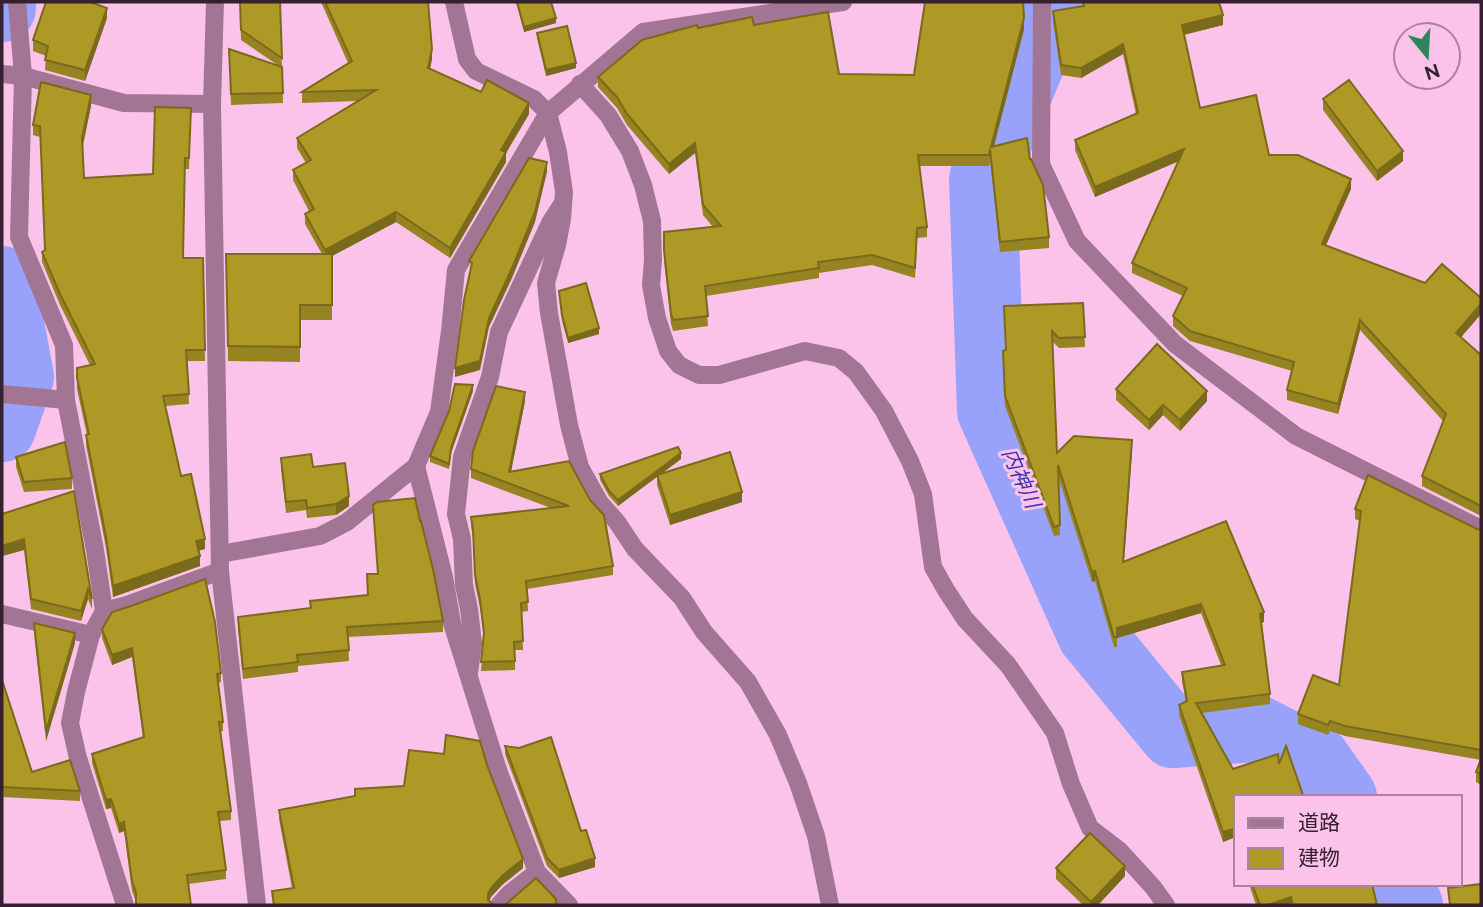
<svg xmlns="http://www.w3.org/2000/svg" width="1483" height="907" viewBox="0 0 1483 907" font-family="Raleway,'Noto Sans JP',sans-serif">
  <rect width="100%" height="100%" fill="#fbc3ea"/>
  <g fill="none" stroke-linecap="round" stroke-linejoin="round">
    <g stroke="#98a2fb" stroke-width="68">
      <path d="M 1056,2 L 983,179 L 991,411 L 1091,634 L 1173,734 L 1255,728 L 1316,759 L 1343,797"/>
      <path d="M 2,8 L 2,2"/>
      <path d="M 2,280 L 20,377 L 2,428"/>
      <path d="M 1398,884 L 1409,905"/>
    </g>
    <g stroke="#a27595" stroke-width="18">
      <path d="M 17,2 L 23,76 L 19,237 L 64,345 L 66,400 L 95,550 L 104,611 L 91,635 L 76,692 L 70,723 L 78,758 L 125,905"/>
      <path d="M 215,2 L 212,104 L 220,571 L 257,905"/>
      <path d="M 454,2 L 467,59 L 476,71 L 534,99 L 548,113 L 558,152 L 564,192 L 562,219 L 557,245 L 546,283 L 549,313 L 569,425 L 580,467 L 600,503 L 617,522 L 635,549 L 682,598 L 704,632 L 748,682 L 778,735 L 798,783 L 816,836 L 830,905"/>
      <path d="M 1042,2 L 1041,164 L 1077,241 L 1175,344 L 1296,436 L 1481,529"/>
      <path d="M 2,74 L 23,76 L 124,103 L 212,104"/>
      <path d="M 580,84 L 608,115 L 630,151 L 643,185 L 652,221 L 653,260 L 651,285 L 657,318 L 668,351 L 679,365 L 699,375 L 719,375 L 805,351 L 839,358 L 856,372 L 884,411 L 910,461 L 923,494 L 933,567 L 946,590 L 965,619 L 1008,665 L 1055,733 L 1071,784 L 1090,828 L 1120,851 L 1153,887 L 1166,905"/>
      <path d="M 2,394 L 66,400"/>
      <path d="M 416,466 L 444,577 L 452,623 L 498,770 L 537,872 L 569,905"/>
      <path d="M 220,554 L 320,536 L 347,522 L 416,466 L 439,412 L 450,331 L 456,270 L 548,113 L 643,32 L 843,2"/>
      <path d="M 104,611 L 127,605 L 220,571"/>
      <path d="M 2,614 L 91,635"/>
      <path d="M 469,673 L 473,643 L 469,609 L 464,585 L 462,539 L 456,514 L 462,457 L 490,377 L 499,332 L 550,223 L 561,206"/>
      <path d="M 499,905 L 509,894 L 537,872"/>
    </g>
  </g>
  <g fill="#968321">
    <path d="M 240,2 L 280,2 L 283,103 L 231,105 L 229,49 L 279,66 L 241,40 Z"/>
    <path d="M 321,2 L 428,2 L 432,59 L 430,69 L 529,114 L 506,153 L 506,162 L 450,258 L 396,222 L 332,256 L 332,320 L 300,320 L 300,362 L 228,361 L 226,254 L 322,254 L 305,224 L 305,214 L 309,211 L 293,180 L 293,170 L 306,163 L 297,148 L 297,138 L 357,101 L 302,103 L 302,92 L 348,63 Z"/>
    <path d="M 516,2 L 551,2 L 556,23 L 524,32 Z"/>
    <path d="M 1082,2 L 1219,2 L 1223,25 L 1184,35 L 1200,108 L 1269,155 L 1351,189 L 1326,245 L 1425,283 L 1481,298 L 1481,314 L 1461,337 L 1481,355 L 1481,516 L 1422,486 L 1422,476 L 1443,421 L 1360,330 L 1338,414 L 1287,400 L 1287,390 L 1292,371 L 1190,341 L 1173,326 L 1173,316 L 1183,296 L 1132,273 L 1132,263 L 1178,161 L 1095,197 L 1075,150 L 1075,140 L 1136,114 L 1123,54 L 1081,78 L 1061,75 L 1053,21 L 1053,11 L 1083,6 Z"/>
    <path d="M 107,18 L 85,81 L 45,70 L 46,56 L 33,51 L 33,40 Z"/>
    <path d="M 754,25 L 839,74 L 914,75 L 1024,29 L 994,146 L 1030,159 L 1049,237 L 1049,248 L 1000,252 L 990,160 L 989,166 L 919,166 L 927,227 L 927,237 L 917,238 L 915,278 L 872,265 L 819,273 L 819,278 L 706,296 L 708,326 L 673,331 L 671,324 L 664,261 L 664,232 L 713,227 L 703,215 L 695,153 L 669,174 L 627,125 L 617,108 L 598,87 L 598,77 L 698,28 Z"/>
    <path d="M 537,33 L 576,68 L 546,76 L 537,38 Z"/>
    <path d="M 1323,99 L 1403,161 L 1377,181 L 1323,110 Z"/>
    <path d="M 91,106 L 83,146 L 84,178 L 153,174 L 191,108 L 189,169 L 185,169 L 183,258 L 203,258 L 205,361 L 187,361 L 189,404 L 165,406 L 181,476 L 205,549 L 198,551 L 200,566 L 113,597 L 106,548 L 86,445 L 87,435 L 77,389 L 77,368 L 90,365 L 60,305 L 42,262 L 42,252 L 45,251 L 40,137 L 33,135 L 33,125 Z"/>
    <path d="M 559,291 L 599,334 L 568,343 L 562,321 Z"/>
    <path d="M 1083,303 L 1085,347 L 1059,348 L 1052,341 L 1057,453 L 1132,450 L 1124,562 L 1264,622 L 1262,623 L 1270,694 L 1270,704 L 1202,713 L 1233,769 L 1279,764 L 1303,797 L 1236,797 L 1236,848 L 1233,838 L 1223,842 L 1179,715 L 1179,705 L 1186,702 L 1182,681 L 1182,672 L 1221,665 L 1201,613 L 1117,638 L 1117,647 L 1114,647 L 1095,581 L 1092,582 L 1058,476 L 1060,535 L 1054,536 L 1005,406 L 1003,360 L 1005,350 Z"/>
    <path d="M 1116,389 L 1207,401 L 1180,431 L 1163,415 L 1149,430 L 1116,400 Z"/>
    <path d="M 473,391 L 451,453 L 449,469 L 430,462 L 430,456 Z"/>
    <path d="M 525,401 L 511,472 L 569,461 L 613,566 L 613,575 L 527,589 L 528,611 L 521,612 L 523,650 L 515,650 L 515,670 L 481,671 L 484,637 L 480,608 L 475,584 L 473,538 L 471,526 L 471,517 L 551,508 L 471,478 L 471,469 Z"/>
    <path d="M 16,457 L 72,478 L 72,489 L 24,492 L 16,467 Z"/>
    <path d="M 281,458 L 313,467 L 349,506 L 336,515 L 307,518 L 306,510 L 286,513 L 281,468 Z"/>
    <path d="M 681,459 L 661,474 L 742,502 L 670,525 L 657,485 L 657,476 L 618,506 L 609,496 L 600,480 L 600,474 Z"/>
    <path d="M 74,491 L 92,599 L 92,609 L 88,599 L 81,621 L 31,609 L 24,550 L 2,556 L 2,514 Z"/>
    <path d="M 373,505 L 420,521 L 443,621 L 443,632 L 348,637 L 349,661 L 298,666 L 298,672 L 243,679 L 238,628 L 238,617 L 310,608 L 310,601 L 368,596 L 367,574 L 378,574 Z"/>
    <path d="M 1355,509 L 1481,530 L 1481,785 L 1476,782 L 1476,772 L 1481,760 L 1345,736 L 1330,731 L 1328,735 L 1298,724 L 1298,714 L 1339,685 L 1360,521 L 1355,519 Z"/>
    <path d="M 34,623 L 75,643 L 46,741 L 34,633 Z"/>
    <path d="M 102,629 L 221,673 L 221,682 L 218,683 L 223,722 L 223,731 L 220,732 L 231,811 L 231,820 L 220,821 L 226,870 L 226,879 L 188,884 L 191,905 L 135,905 L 135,899 L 132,891 L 124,831 L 119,833 L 111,808 L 106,809 L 92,763 L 92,754 L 143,737 L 132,657 L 112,665 L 102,638 Z"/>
    <path d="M 2,680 L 32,772 L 80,791 L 80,801 L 2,797 Z"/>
    <path d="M 505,746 L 581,831 L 595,867 L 559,878 L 547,866 L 505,754 Z"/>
    <path d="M 487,765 L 523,868 L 502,885 L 491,897 L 489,901 L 494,905 L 273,905 L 272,891 L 292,888 L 279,819 L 279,810 L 355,796 L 355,789 L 404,786 Z"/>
    <path d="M 1056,868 L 1125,876 L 1098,905 L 1083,905 L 1056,879 Z"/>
    <path d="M 1249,884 L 1372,884 L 1377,905 L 1256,905 Z"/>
  </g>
  <g fill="#7a6a1b">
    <path d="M 107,8 L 107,18 L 85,81 L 85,70 Z"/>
    <path d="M 1223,15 L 1223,25 L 1182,35 L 1182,25 Z"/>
    <path d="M 556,18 L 556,23 L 524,32 L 524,27 Z"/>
    <path d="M 1024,18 L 1024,29 L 991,157 L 991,147 Z"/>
    <path d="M 1123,44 L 1123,54 L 1081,78 L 1081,68 Z"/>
    <path d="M 432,49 L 432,59 L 428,78 L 428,68 Z"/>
    <path d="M 576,63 L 576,68 L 546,76 L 546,70 Z"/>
    <path d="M 91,95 L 91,106 L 82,148 L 82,138 Z"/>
    <path d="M 529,103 L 529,114 L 506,153 L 506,162 L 450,258 L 450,248 L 501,150 Z"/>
    <path d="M 695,143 L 695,153 L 669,174 L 669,164 Z"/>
    <path d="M 1184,149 L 1184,159 L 1095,197 L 1095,187 Z"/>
    <path d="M 1403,151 L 1403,161 L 1377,181 L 1377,171 Z"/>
    <path d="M 547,162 L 547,172 L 535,222 L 512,278 L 489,327 L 480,370 L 455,377 L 455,368 Z"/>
    <path d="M 1351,179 L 1351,189 L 1322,254 L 1322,244 Z"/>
    <path d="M 396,212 L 396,222 L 332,256 L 332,320 L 332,256 L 325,260 L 325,250 Z"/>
    <path d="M 1481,304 L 1481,314 L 1456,343 L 1456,333 Z"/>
    <path d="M 1360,320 L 1360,330 L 1338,414 L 1338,404 Z"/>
    <path d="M 599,328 L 599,334 L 568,343 L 568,338 Z"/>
    <path d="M 473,385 L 473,391 L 451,453 L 449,469 L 451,448 Z"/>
    <path d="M 1207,391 L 1207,401 L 1180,431 L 1180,420 Z"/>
    <path d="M 525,392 L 525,401 L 509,481 L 509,472 Z"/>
    <path d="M 1163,405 L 1163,415 L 1149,430 L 1149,420 Z"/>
    <path d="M 1132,440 L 1132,450 L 1123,572 L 1123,562 Z"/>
    <path d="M 681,453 L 681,459 L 618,506 L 618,500 Z"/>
    <path d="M 742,492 L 742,502 L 670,525 L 670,515 Z"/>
    <path d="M 349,496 L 349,506 L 336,515 L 336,504 Z"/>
    <path d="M 24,539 L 24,550 L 2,556 L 2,546 Z"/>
    <path d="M 205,539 L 205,549 L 196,551 L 196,541 Z"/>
    <path d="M 200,556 L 200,566 L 113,597 L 113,586 Z"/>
    <path d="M 1095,571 L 1095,581 L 1092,582 L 1092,572 Z"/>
    <path d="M 88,589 L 88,599 L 81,621 L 81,611 Z"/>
    <path d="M 1201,604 L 1201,613 L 1117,638 L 1117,647 L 1117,628 Z"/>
    <path d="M 1264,612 L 1264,622 L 1260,623 L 1260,614 Z"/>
    <path d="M 75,633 L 75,643 L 46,741 L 46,731 Z"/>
    <path d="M 132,648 L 132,657 L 112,665 L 112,655 Z"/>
    <path d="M 111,799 L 111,808 L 106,809 L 106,800 Z"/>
    <path d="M 124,822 L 124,831 L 119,833 L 119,824 Z"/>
    <path d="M 1233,829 L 1233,838 L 1223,842 L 1223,832 Z"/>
    <path d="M 595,858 L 595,867 L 559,878 L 559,870 Z"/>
    <path d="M 523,859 L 523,868 L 502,885 L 491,897 L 488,903 L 488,894 L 491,888 L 502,876 Z"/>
    <path d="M 1125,866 L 1125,876 L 1098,905 L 1091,905 L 1091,902 Z"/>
    <path d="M 1291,897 L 1291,905 L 1268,905 Z"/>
  </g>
  <g fill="#ae9826" stroke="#7a6a1b" stroke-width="2">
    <path d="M 46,2 L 90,2 L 107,8 L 85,70 L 45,60 L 48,46 L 33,40 Z"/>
    <path d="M 240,2 L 280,2 L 282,58 L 241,30 Z"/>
    <path d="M 325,2 L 428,2 L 432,49 L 428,68 L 481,92 L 487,80 L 529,103 L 501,150 L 506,152 L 450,248 L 396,212 L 325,250 L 305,214 L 314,209 L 293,170 L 311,160 L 297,138 L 376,90 L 302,92 L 352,61 Z"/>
    <path d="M 517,2 L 551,2 L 556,18 L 524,27 Z"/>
    <path d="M 925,2 L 1023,2 L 1024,18 L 991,147 L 1027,138 L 1030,159 L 1031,159 L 1043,185 L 1049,237 L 1000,242 L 990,149 L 989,155 L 918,155 L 927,227 L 917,228 L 915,268 L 872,255 L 818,262 L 819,268 L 705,286 L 708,316 L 673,320 L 671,314 L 664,250 L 664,232 L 721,226 L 703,205 L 695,143 L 669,164 L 627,114 L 617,97 L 598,77 L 642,40 L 697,25 L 698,28 L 752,17 L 754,25 L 828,12 L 839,74 L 914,75 Z"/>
    <path d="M 1083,2 L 1219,2 L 1223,15 L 1182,25 L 1200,108 L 1256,95 L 1269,155 L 1298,155 L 1351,179 L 1322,244 L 1425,283 L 1442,264 L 1481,298 L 1481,304 L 1456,333 L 1481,355 L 1481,506 L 1422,476 L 1446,414 L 1360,320 L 1338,404 L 1287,390 L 1294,362 L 1190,331 L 1173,316 L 1187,288 L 1132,263 L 1184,149 L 1095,187 L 1075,140 L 1138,113 L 1123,44 L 1081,68 L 1061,65 L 1053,11 L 1084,6 Z"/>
    <path d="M 567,26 L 576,63 L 546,70 L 537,33 Z"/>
    <path d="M 229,49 L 282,67 L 283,93 L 231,94 Z"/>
    <path d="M 1349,80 L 1403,151 L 1377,171 L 1323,99 Z"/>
    <path d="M 41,82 L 91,95 L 82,138 L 84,178 L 153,174 L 155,107 L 191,108 L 189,158 L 185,158 L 183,258 L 203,258 L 205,350 L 186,350 L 189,394 L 163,396 L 181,476 L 191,474 L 205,539 L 196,541 L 200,556 L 113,586 L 106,537 L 86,435 L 89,434 L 77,378 L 77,368 L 95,364 L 60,294 L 42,252 L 45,250 L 40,126 L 33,125 Z"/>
    <path d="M 529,158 L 547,162 L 535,212 L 512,268 L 489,318 L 480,361 L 455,368 L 464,300 L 472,263 L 469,261 Z"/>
    <path d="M 226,254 L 332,254 L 332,305 L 300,305 L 300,347 L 228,346 Z"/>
    <path d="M 586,283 L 599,328 L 568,338 L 562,315 L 559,291 Z"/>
    <path d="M 1083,303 L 1085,337 L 1059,338 L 1052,331 L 1057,453 L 1074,436 L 1132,440 L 1123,562 L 1226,521 L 1264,612 L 1260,614 L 1270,694 L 1196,703 L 1233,769 L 1278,754 L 1279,764 L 1286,746 L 1303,795 L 1302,797 L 1236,797 L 1236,838 L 1233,829 L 1223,832 L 1179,705 L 1187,701 L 1182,672 L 1225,665 L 1201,604 L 1117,628 L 1117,637 L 1114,637 L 1095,571 L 1092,572 L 1058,465 L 1060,525 L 1054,527 L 1005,396 L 1003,351 L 1006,350 L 1004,306 Z"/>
    <path d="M 1157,344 L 1207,391 L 1180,420 L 1163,405 L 1149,420 L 1116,389 Z"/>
    <path d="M 455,384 L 473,385 L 451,448 L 449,464 L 430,456 L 449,411 Z"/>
    <path d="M 496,386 L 525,392 L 509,472 L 569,461 L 590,500 L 604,515 L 613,566 L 526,581 L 528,602 L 521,603 L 523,641 L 514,642 L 515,661 L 481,662 L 484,633 L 480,599 L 475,575 L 473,529 L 471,517 L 569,506 L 471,469 L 473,451 Z"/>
    <path d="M 65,442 L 72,478 L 24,482 L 16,457 Z"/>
    <path d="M 678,447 L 681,453 L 618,500 L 609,491 L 600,474 Z"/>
    <path d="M 730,452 L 742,492 L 670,515 L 657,475 Z"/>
    <path d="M 311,454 L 313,467 L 345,463 L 349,496 L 336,504 L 307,508 L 306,500 L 286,502 L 281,458 Z"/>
    <path d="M 1368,475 L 1477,529 L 1481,530 L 1481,750 L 1345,726 L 1330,721 L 1328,725 L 1298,714 L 1313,675 L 1339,685 L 1361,511 L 1355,509 Z"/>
    <path d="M 74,491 L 92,599 L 88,589 L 81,611 L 31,599 L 24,539 L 2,546 L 2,514 Z"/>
    <path d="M 415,498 L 420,521 L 421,521 L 433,569 L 443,621 L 347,627 L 349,650 L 297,655 L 298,662 L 243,669 L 238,617 L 311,608 L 310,601 L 368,595 L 367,574 L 378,574 L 373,505 L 377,502 Z"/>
    <path d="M 205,579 L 215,622 L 221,673 L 217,674 L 223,722 L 219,722 L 231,811 L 218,812 L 226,870 L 187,875 L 191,905 L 136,905 L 136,893 L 132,881 L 124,822 L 119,824 L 111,799 L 106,800 L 92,754 L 144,737 L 132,648 L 112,655 L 102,629 L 112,612 L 131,606 Z"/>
    <path d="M 34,623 L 75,633 L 46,731 Z"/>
    <path d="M 2,680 L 32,772 L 70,760 L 80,791 L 2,787 Z"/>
    <path d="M 446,735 L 480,741 L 487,765 L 523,859 L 502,876 L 491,888 L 488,894 L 488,900 L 494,905 L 274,905 L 272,891 L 294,888 L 279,810 L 355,796 L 355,789 L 404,786 L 409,750 L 444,754 Z"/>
    <path d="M 551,737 L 581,831 L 586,830 L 595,858 L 559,870 L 547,858 L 505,746 L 519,748 Z"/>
    <path d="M 1481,759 L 1481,774 L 1476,772 Z"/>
    <path d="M 1090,833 L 1125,866 L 1091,902 L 1056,868 Z"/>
    <path d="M 536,878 L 556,899 L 556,905 L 505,905 Z"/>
    <path d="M 1252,884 L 1372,884 L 1377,905 L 1293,905 L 1291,897 L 1268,905 L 1260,905 Z"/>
    <path d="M 1481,884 L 1481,905 L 1450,905 L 1448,888 Z"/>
  </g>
  <g text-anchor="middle" stroke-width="6" stroke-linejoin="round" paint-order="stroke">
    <g font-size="21" font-style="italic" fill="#3c33b1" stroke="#fbc3ea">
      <text transform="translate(1021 478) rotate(66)" y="7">内神川</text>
    </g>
  </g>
  <rect width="1483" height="907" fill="none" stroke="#362130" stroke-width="7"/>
  <rect x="1234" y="795" width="228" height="91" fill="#fbc3ea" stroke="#ac82a0" stroke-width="2"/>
  <rect x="1248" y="818" width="35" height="10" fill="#a27595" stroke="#ac82a0" stroke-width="2"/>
  <text x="1298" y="830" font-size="21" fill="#362130">道路</text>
  <rect x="1248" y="848" width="35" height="21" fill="#ae9826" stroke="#ac82a0" stroke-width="2"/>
  <text x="1298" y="865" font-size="21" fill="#362130">建物</text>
  <g transform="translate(1427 56) rotate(162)"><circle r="33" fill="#fbc3ea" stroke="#ac82a0" stroke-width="2"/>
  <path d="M0-5L12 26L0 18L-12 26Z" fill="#2f865a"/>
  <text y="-10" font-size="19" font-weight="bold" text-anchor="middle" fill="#362130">N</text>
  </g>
</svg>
